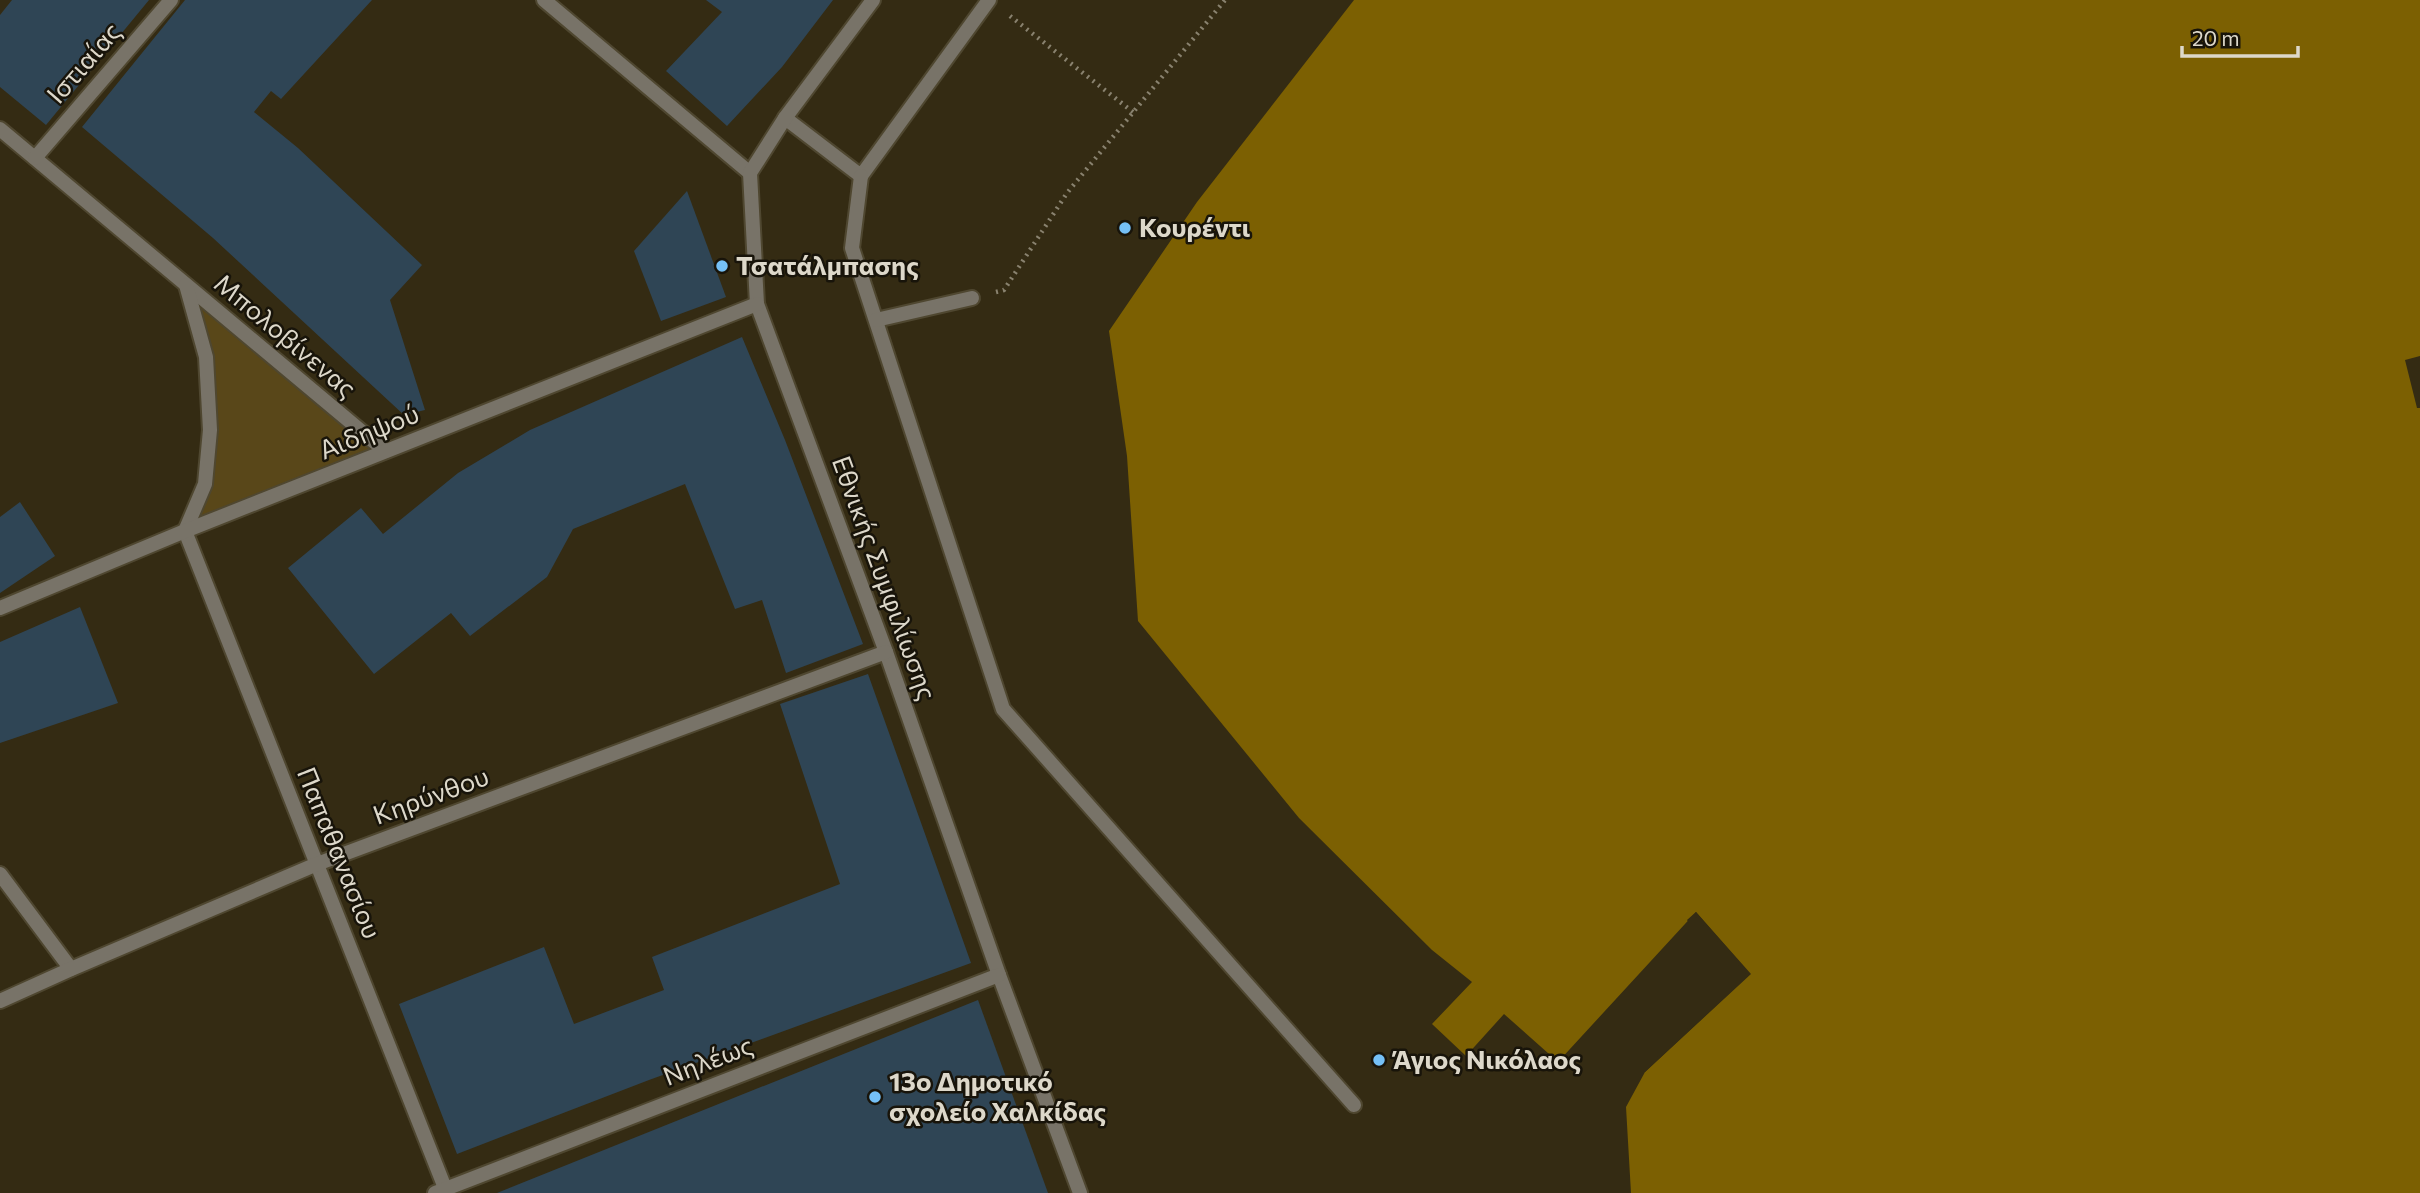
<svg xmlns="http://www.w3.org/2000/svg" width="2420" height="1193" viewBox="0 0 2420 1193" font-family="Commissioner,sans-serif">
  <rect width="100%" height="100%" fill="#342b13"/>
  <path fill="#594719" d="M 186,284 L 385,451 L 185,531 L 205,484 L 206,357 Z"/>
  <path fill="#7c6002" d="M 1354,0 L 2420,0 L 2420,356 L 2405,360 L 2417,408 L 2420,408 L 2420,1193 L 1631,1193 L 1626,1107 L 1645,1072 L 1750,974 L 1696,912 L 1558,1062 L 1504,1014 L 1466,1056 L 1432,1024 L 1472,982 L 1432,950 L 1299,818 L 1138,621 L 1127,456 L 1109,331 L 1197,202 Z"/>
  <path fill="#342b13" d="M 1696,912 L 1751,974 L 1645,1072 L 1643,1070 L 1746,974 L 1696,917 L 1689,923 L 1687,920 Z"/>
  <g fill="#2f4555">
    <path d="M 12,0 L 149,0 L 46,125 L 0,87 L 0,15 Z"/>
    <path d="M 185,0 L 372,0 L 281,99 L 271,91 L 254,112 L 298,148 L 422,265 L 390,300 L 425,410 L 404,415 L 213,238 L 82,127 Z"/>
    <path d="M 706,0 L 833,0 L 782,67 L 727,126 L 666,71 L 722,12 Z"/>
    <path d="M 687,191 L 726,297 L 661,321 L 634,251 Z"/>
    <path d="M 742,337 L 785,440 L 863,644 L 786,673 L 762,600 L 735,609 L 685,484 L 573,529 L 547,577 L 470,636 L 451,613 L 374,674 L 288,568 L 361,508 L 383,534 L 458,473 L 530,430 Z"/>
    <path d="M 20,502 L 55,556 L 0,593 L 0,517 Z"/>
    <path d="M 80,607 L 118,703 L 0,743 L 0,642 Z"/>
    <path d="M 868,674 L 971,963 L 649,1080 L 457,1154 L 399,1004 L 544,947 L 574,1024 L 664,990 L 652,957 L 840,884 L 780,704 Z"/>
    <path d="M 978,1000 L 1048,1193 L 497,1193 Z"/>
    <path d="M 1379,1052 L 1387,1060 L 1380,1068 L 1371,1059 Z"/>
  </g>
  <g fill="none" stroke-linecap="round" stroke-linejoin="round">
    <defs>
      <g id="lane">
        <path d="M 785,118 L 861,176 L 989,0"/>
        <path d="M 861,176 L 852,248 L 1003,709 L 1354,1105"/>
      </g>
      <g id="street">
        <path d="M 544,0 L 750,173"/>
        <path d="M 873,0 L 785,118 L 750,173 L 757,304 L 886,652 L 999,975 L 1080,1193"/>
        <path d="M 0,129 L 385,451"/>
        <path d="M 35,158 L 171,0"/>
        <path d="M 876,320 L 972,298"/>
        <path d="M 185,531 L 447,1193"/>
        <path d="M 185,531 L 205,484 L 210,430 L 206,357 L 186,285"/>
        <path d="M 0,608 L 185,531 L 757,304"/>
        <path d="M 0,874 L 71,969"/>
        <path d="M 0,1001 L 71,969 L 317,864 L 886,652"/>
        <path d="M 435,1193 L 999,975"/>
      </g>
    </defs>
    <use href="#lane" stroke="#4f4730" stroke-width="18"/>
    <use href="#street" stroke="#4f4730" stroke-width="18"/>
    <g stroke="#89826f" stroke-width="4.5" stroke-dasharray="2 5" stroke-linecap="butt">
      <path d="M 1010,16 L 1133,112"/>
      <path d="M 996,292 L 1004,290 L 1067,193 L 1225,0"/>
    </g>
    <use href="#lane" stroke="#787368" stroke-width="14"/>
    <use href="#street" stroke="#787368" stroke-width="14"/>
  </g>
  <g fill="#75c0f6" stroke="#18140a" stroke-width="2.5">
    <circle cx="1125" cy="228" r="7"/>
    <circle cx="722" cy="266" r="7"/>
    <circle cx="1379" cy="1060" r="7"/>
    <circle cx="875" cy="1097" r="7"/>
  </g>
  <g text-anchor="middle" stroke-width="5" stroke-linejoin="round" paint-order="stroke">
    <g font-size="26" fill="#ddd8ca" stroke="#18140a">
      <text transform="translate(84 63) rotate(-49)" y="9">Ιστιαίας</text>
      <text transform="translate(285 336) rotate(40)" y="9">Μπολοβίνενας</text>
      <text transform="translate(369 432) rotate(-22)" y="9">Αιδηψού</text>
      <text transform="translate(884 578) rotate(70)" y="9">Εθνικής Συμφιλίωσης</text>
      <text transform="translate(431 796) rotate(-20)" y="9">Κηρύνθου</text>
      <text transform="translate(339 853) rotate(68)" y="9">Παπαθανασίου</text>
      <text transform="translate(708 1061) rotate(-21)" y="9">Νηλέως</text>
    </g>
    <g font-size="26" font-weight="bold" fill="#ddd8ca" stroke="#18140a" text-anchor="start">
      <text x="1139" y="237">Κουρέντι</text>
      <text x="736" y="275">Τσατάλμπασης</text>
      <text x="1393" y="1069">Άγιος Νικόλαος</text>
      <text x="889" y="1091">13ο Δημοτικό<tspan x="889" dy="30">σχολείο Χαλκίδας</tspan></text>
    </g>
  </g>
  <path d="M2182 46v10h116v-10" fill="none" stroke="#ddd8ca" stroke-width="3.5"/>
  <text x="2192" y="46" font-size="21" fill="#ddd8ca" stroke="#18140a" stroke-width="5" paint-order="stroke">20 m</text>
</svg>
